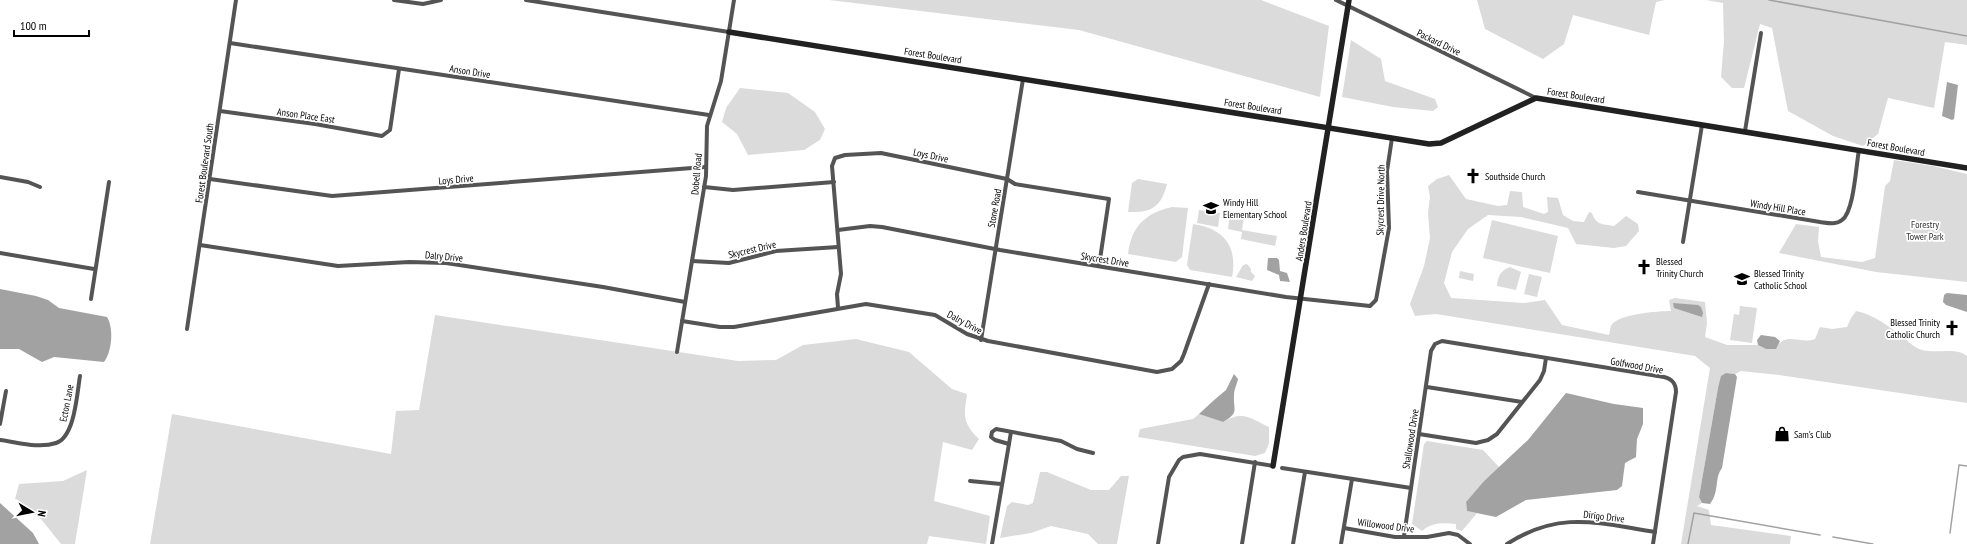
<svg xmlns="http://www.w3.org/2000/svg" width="1967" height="544" viewBox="0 0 1967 544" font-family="'PT Sans Narrow',sans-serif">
  <rect width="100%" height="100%" fill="#fff"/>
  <g fill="#dbdbdb">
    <path d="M 829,0 L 1261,0 L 1329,26 L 1320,97 L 1079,30 Z"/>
    <path d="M 1477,0 L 1665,0 L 1656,2 L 1649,35 L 1573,15 L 1564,44 L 1543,59 L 1485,29 Z"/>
    <path d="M 1706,0 L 1967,0 L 1967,45 L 1945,42 L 1934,108 L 1888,98 L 1878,134 L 1863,146 L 1833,136 L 1788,111 L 1772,28 L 1760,24 L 1744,88 L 1732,88 L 1721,77 L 1724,41 L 1723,3 Z"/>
    <path d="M 1351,40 L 1381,59 L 1385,81 L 1435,99 L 1438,107 L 1433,111 L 1393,107 L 1342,97 Z"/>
    <path d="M 740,88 L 788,93 L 815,112 L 825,129 L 820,140 L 804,150 L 748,155 L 737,134 L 722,122 L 726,108 Z"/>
    <path d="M 1894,160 L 1933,166 L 1967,174 L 1967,282 L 1876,272 L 1779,253 L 1796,224 L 1819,227 L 1818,241 L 1821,257 L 1862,262 L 1875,258 L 1885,186 L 1890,181 Z"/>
    <path d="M 1449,175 L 1466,199 L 1498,206 L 1507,205 L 1510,191 L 1522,192 L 1523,207 L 1544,214 L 1548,212 L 1547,197 L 1558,198 L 1563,215 L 1573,221 L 1584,222 L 1589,212 L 1592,213 C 1596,225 1602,224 1614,226 L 1626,216 L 1638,224 L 1639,231 L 1626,246 L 1614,248 L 1576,244 L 1568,228 L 1521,217 L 1488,215 L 1468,229 L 1452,252 L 1444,283 L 1451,298 L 1524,303 L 1545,300 L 1562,325 L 1609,335 C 1610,332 1610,328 1611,326 C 1616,314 1659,311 1671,311 L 1669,300 L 1675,298 L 1705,302 L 1707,323 L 1705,337 L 1727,345 L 1758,345 L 1766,349 L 1775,349 C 1787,330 1798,345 1815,339 L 1820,327 L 1832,329 L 1847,327 L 1851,318 L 1856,311 C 1875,315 1888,326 1904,338 C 1909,342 1914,347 1919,349 C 1935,355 1955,346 1967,356 L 1967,403 L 1779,375 L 1741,371 L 1735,374 L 1726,373 L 1718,388 L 1699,497 L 1702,503 L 1697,506 L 1709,510 L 1711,525 L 1791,536 L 1790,544 L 1681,544 L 1710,368 L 1695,356 L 1436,314 L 1415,316 L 1410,304 L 1424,266 L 1430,238 L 1428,213 L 1430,197 L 1428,186 L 1437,179 Z"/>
    <path d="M 1138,179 L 1167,184 C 1161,207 1152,213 1128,212 L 1132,183 Z"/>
    <path d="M 1172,207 L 1188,208 L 1182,257 L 1176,262 L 1128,254 C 1131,227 1145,213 1172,207 Z"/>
    <path d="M 1199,210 L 1220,213 L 1218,227 L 1197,223 Z"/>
    <path d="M 1230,213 L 1244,217 L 1242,230 L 1277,236 L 1275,246 L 1241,239 L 1242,232 L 1228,229 Z"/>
    <path d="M 1492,220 L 1558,236 L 1550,273 L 1483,258 Z"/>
    <path d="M 1193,224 C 1223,228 1238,246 1232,277 L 1190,270 L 1187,265 Z"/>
    <path d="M 1247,264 L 1251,269 L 1251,272 L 1255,276 L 1252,281 L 1236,277 L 1243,265 Z"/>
    <path d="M 1510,267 L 1521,272 L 1516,290 L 1497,286 C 1498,276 1500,271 1510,267 Z"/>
    <path d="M 1460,271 L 1474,274 L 1473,281 L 1459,278 Z"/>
    <path d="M 1529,274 L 1542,277 L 1537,297 L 1524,294 Z"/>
    <path d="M 1740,306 L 1757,308 L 1752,343 L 1730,340 L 1734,314 L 1739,315 Z"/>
    <path d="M 435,315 L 738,361 L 776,360 L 803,345 L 856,339 L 909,352 L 952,389 L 967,394 C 964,416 962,422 979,439 L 972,450 L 943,442 L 934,501 L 990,516 L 986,544 L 929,536 L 927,544 L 150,544 L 172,414 L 391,454 L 396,411 L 419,410 Z"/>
    <path d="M 1199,414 L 1223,422 C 1243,410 1250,418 1269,427 L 1269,443 L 1265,453 L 1255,456 L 1138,437 L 1140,429 L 1193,419 Z"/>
    <path d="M 1427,441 L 1483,450 L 1499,467 L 1484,481 L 1466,502 L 1467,511 L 1477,513 L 1462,531 L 1456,529 L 1456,524 C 1443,523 1433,522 1422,531 L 1412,524 L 1424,444 Z"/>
    <path d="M 87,470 L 75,544 L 61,544 L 41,519 L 15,499 L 19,484 L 63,481 Z"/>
    <path d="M 1040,472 L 1047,472 L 1091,490 L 1109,490 L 1121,476 L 1129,476 L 1117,544 L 1098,544 L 1088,534 L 1051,526 L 1031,533 L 1000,538 L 1007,506 L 1012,502 L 1028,505 L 1033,503 Z"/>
  </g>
  <g fill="#a2a2a2">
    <path d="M 1947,82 L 1958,85 L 1954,119 L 1952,120 L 1942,116 Z"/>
    <path d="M 1268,258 L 1277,258 L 1279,260 L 1280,271 L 1287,273 L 1290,282 L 1280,281 L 1279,275 L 1267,270 Z"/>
    <path d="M 0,289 L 36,296 L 48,300 L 59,308 L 107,317 C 114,328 112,352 104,362 L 54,357 L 42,362 L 19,349 L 0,349 Z"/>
    <path d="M 1947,293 L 1967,295 L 1967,312 L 1946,305 L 1943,302 L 1944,295 Z"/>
    <path d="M 1673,303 L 1698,305 L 1701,307 L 1703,313 L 1702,317 L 1674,308 Z"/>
    <path d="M 1761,335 L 1775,337 L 1780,341 L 1776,349 L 1766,349 L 1758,345 L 1757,340 Z"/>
    <path d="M 1726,373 L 1735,374 L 1737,377 L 1722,468 C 1714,478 1720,491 1710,504 L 1702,503 L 1699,497 L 1718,388 L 1721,376 Z"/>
    <path d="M 1234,374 L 1238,379 C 1237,384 1234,390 1234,395 C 1233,411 1240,412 1223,422 L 1199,414 L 1213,401 L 1226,390 Z"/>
    <path d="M 1566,393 L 1614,404 L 1643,408 L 1643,424 L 1637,439 L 1636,457 L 1625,463 L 1622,486 L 1617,490 L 1526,500 L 1496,517 L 1467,511 L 1466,502 L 1484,481 L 1528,440 Z"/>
    <path d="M 0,503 L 33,533 L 39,544 L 0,544 Z"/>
  </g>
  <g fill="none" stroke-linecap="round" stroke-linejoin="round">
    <g stroke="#a2a2a2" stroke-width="1.5">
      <path d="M 1769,0 L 1967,36"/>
      <path d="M 1950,533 L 1959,465 L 1967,466"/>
      <path d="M 1833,537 L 1873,544"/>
      <path d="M 1688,544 L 1694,513 L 1820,535"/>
    </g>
    <g stroke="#545454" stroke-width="4">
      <path d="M 394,0 L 423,4 L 441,0"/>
      <path d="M 526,0 L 729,32"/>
      <path d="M 1336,0 L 1536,98"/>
      <path d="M 230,43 L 709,115"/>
      <path d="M 220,111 L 315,124 L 382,136 L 390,130 L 399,69"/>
      <path d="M 1745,131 L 1761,33"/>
      <path d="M 0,177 L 28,182 L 40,187"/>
      <path d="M 210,179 L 332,196 L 705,167"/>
      <path d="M 704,187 L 733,190 L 834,182"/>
      <path d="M 1638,192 L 1820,222 C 1828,223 1836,225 1842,220 C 1854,212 1856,165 1859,150"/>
      <path d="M 838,230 L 870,226 L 882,227 L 1000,250 L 1286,297 L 1370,306 L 1376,300 L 1389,228 L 1387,171 L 1392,138"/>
      <path d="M 1683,242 L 1702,125"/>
      <path d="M 200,245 L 338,266 L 409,262 L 446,263 L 603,287 L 685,302"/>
      <path d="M 0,253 L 94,269"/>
      <path d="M 692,261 L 729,263 L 776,251 L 838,247"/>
      <path d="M 91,299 L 109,182"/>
      <path d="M 838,308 L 837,294 L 841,274 L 832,166 L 835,158 L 845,155 L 881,153 L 1007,179 L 1015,184 L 1109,199 L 1099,266"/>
      <path d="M 682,321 L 720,327 L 734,327 L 866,304 L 935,315 L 967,334 L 988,341 L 1157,372 L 1172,369 L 1181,361 L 1184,354 L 1209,284"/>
      <path d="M 187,329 L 236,0"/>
      <path d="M 981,340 L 1023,79"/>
      <path d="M 677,352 L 706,176 L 707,126 L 721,81 L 734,0"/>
      <path d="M 1427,387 L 1522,402"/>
      <path d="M 0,424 L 6,391"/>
      <path d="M 1419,434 L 1476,443 L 1488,440 L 1497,434 L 1540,380 L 1544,371 L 1546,358"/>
      <path d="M 0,440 C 17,442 39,449 56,443 C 75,437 77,393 80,376"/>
      <path d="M 1009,444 L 995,440 L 991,437 L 992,432 L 996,429 L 1061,441 L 1077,449 L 1093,453"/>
      <path d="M 1282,468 L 1411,488"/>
      <path d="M 970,481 L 1001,484"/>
      <path d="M 1344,528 L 1395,537 L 1427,537 L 1449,533 L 1458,535 L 1470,544"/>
      <path d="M 1404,536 L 1431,351 L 1435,344 L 1442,341 L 1664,377 C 1672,379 1676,383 1676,392 L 1653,544"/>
      <path d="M 992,544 L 1011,432"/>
      <path d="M 1158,544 L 1169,477 L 1179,460 L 1183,457 L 1200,454 L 1273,466"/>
      <path d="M 1242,544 L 1255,462"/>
      <path d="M 1293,544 L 1305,472"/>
      <path d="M 1341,544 L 1352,479"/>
      <path d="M 1507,544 C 1560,510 1597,523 1655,532"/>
    </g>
    <g stroke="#212121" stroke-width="5.5">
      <path d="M 729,32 L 1429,144 L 1441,143 L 1536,98 L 1967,168"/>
      <path d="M 1273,466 L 1349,0"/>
    </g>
  </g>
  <defs>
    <symbol id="church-bare" viewBox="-9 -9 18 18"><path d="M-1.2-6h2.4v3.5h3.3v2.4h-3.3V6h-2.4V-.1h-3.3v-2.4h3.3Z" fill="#000" stroke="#fff" stroke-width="2.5" paint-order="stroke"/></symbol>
    <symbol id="school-bare" viewBox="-9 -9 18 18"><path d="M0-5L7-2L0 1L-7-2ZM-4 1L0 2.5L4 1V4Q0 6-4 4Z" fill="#000" stroke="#fff" stroke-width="2.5" paint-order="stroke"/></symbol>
    <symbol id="shop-bare" viewBox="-9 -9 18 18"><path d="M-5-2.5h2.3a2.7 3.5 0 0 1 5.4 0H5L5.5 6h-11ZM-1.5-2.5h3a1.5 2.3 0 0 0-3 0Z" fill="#000" stroke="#fff" stroke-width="2.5" paint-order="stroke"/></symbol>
  </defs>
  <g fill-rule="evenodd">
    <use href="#church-bare" x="1462" y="165" width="22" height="22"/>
    <use href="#school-bare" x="1200" y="197" width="22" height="22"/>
    <use href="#church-bare" x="1633" y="256" width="22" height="22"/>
    <use href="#school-bare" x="1731" y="268" width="22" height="22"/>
    <use href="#church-bare" x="1941" y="317" width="22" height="22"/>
    <use href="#shop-bare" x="1771" y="423" width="22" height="22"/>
  </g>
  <g text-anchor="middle" stroke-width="3.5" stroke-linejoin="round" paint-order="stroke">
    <g font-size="10" fill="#000" stroke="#fff">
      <text transform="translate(1439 42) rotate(26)" y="4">Packard Drive</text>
      <text transform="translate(933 55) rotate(9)" y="4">Forest Boulevard</text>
      <text transform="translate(470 71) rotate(9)" y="4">Anson Drive</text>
      <text transform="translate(1576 95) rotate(9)" y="4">Forest Boulevard</text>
      <text transform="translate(1253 106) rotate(9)" y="4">Forest Boulevard</text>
      <text transform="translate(306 115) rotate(8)" y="4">Anson Place East</text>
      <text transform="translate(1896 147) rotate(10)" y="4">Forest Boulevard</text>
      <text transform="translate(931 155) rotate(12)" y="4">Loys Drive</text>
      <text transform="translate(204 163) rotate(-82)" y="4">Forest Boulevard South</text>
      <text transform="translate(696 174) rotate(-85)" y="4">Dobell Road</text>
      <text transform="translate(456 179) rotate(-5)" y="4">Loys Drive</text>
      <text transform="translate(1380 200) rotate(-89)" y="4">Skycrest Drive North</text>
      <text transform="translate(1778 207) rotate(9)" y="4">Windy Hill Place</text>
      <text transform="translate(994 208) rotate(-80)" y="4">Stone Road</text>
      <text transform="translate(1303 231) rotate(-81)" y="4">Anders Boulevard</text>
      <text transform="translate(752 249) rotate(-13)" y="4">Skycrest Drive</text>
      <text transform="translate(444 256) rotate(5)" y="4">Dalry Drive</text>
      <text transform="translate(1105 259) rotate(9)" y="4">Skycrest Drive</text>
      <text transform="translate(965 322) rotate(28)" y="4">Dalry Drive</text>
      <text transform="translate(1637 365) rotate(10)" y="4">Golfwood Drive</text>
      <text transform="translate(66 403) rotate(-79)" y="4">Ecton Lane</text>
      <text transform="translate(1410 439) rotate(-81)" y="4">Shallowood Drive</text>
      <text transform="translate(1604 516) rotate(7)" y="4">Dirigo Drive</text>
      <text transform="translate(1386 525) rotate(7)" y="4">Willowood Drive</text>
    </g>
    <g font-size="10" fill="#000" stroke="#fff" text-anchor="start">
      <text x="1485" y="180">Southside Church</text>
      <text x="1223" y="206">Windy Hill<tspan x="1223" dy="12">Elementary School</tspan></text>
      <text x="1656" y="265">Blessed<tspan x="1656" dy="12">Trinity Church</tspan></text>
      <text x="1754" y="277">Blessed Trinity<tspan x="1754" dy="12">Catholic School</tspan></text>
      <text x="1940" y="326" text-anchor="end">Blessed Trinity<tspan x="1940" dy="12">Catholic Church</tspan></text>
      <text x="1794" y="438">Sam's Club</text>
    </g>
    <g font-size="10" fill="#323232" stroke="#fff">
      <text x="1925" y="228">Forestry<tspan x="1925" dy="12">Tower Park</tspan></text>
    </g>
  </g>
  <g transform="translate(32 512) rotate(100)" stroke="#ffffff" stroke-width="3" paint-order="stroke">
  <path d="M0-3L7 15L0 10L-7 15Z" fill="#000000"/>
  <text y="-6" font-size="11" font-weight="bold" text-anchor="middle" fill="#000000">N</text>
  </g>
  <path d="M14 30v6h75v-6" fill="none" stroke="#000000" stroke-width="2"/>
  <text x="20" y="30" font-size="12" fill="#000000" stroke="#ffffff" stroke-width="3" paint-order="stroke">100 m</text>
</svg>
